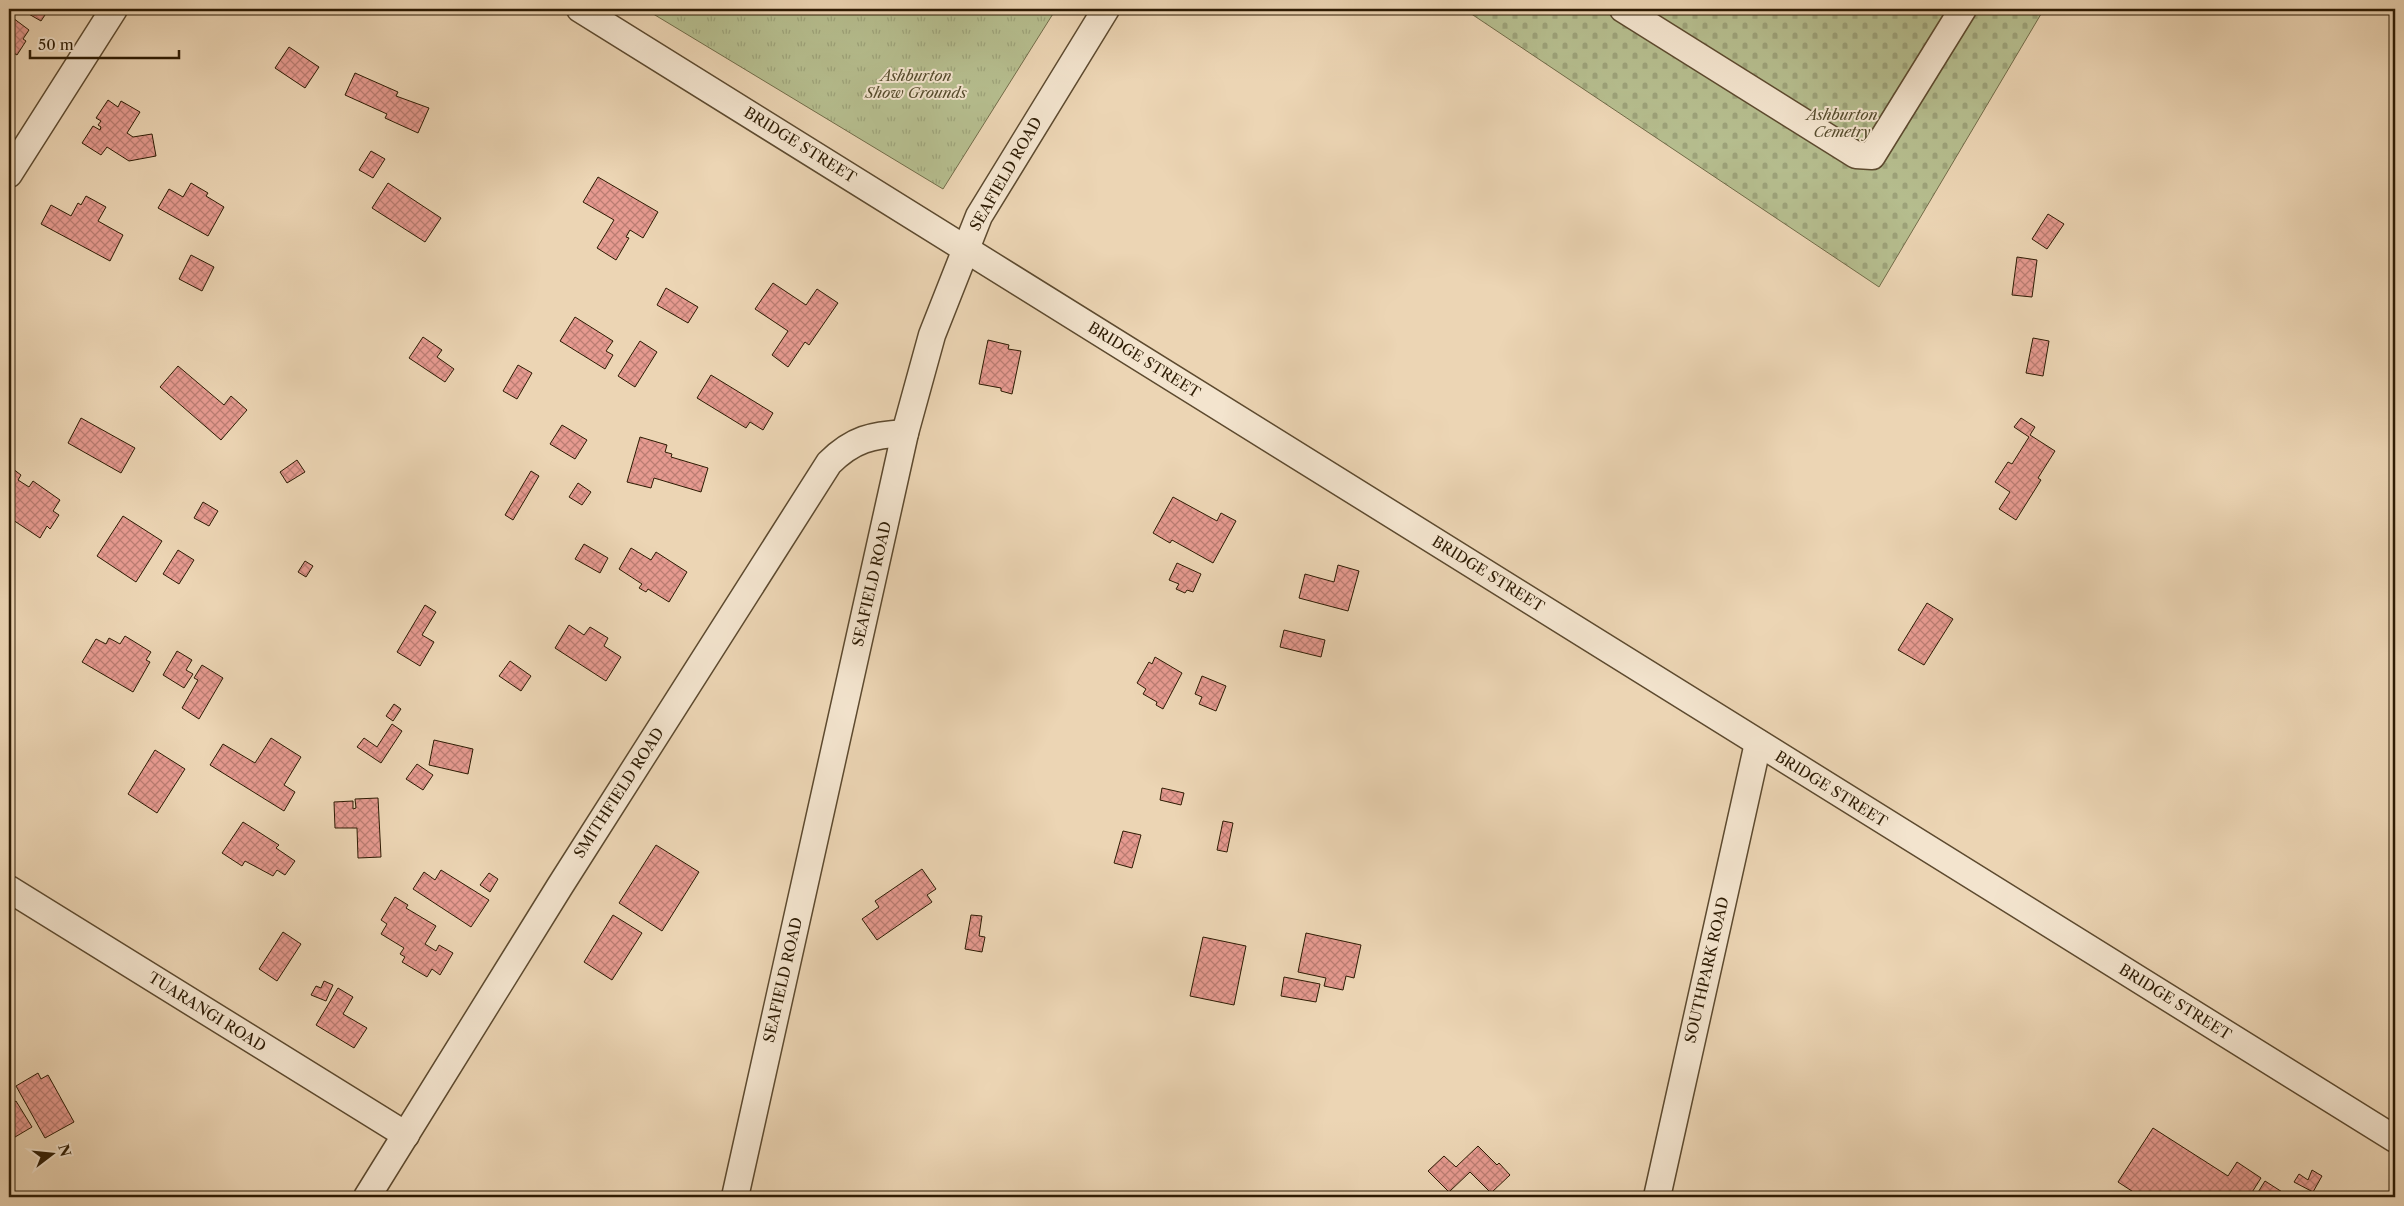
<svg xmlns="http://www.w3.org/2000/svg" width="2404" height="1206" viewBox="0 0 2404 1206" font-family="'Libre Caslon Text',serif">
  <defs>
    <pattern id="cemetery-stones" width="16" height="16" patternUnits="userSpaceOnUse" patternTransform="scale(1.25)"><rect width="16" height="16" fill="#b6be8f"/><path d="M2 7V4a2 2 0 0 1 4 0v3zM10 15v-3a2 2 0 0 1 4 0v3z" fill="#9da37a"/></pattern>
    <pattern id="park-tufts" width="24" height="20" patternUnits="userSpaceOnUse" patternTransform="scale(1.25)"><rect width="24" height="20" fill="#b6be8f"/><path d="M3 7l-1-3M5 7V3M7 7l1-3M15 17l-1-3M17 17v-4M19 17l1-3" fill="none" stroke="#9da37a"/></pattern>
    <pattern id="building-cross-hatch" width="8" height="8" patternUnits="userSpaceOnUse" patternTransform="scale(1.25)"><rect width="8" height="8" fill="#e69a90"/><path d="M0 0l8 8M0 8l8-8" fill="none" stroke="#bb7d73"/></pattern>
  </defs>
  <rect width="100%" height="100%" fill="#ecd5b4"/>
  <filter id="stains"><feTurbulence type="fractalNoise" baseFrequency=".004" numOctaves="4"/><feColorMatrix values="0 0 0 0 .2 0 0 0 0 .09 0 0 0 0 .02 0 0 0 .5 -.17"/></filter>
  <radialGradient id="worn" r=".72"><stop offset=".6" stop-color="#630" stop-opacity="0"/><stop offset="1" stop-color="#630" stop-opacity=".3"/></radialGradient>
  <path fill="url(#cemetery-stones)" stroke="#726c49" d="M 1464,9 L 2044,9 L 1879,287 Z"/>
  <path fill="url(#park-tufts)" stroke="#726c49" d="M 645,9 L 1056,9 L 943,189 Z"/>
  <g fill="url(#building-cross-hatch)" stroke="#2d1b03">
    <path d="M 20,9 L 49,9 L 41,21 Z"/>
    <path d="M 9,15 L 29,30 L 23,39 L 26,41 L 17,55 L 9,50 Z"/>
    <path d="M 289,47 L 319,67 L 305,88 L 275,68 Z"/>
    <path d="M 355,73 L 398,92 L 396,96 L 429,108 L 418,133 L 385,118 L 387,114 L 345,95 Z"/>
    <path d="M 108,100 L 118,107 L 121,101 L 140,112 L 127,133 L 133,137 L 152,134 L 156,156 L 129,161 L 107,147 L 101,155 L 82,143 L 93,126 L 100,130 L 101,127 L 98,125 L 101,121 L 96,118 Z"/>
    <path d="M 371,151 L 385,159 L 373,178 L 359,170 Z"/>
    <path d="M 598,177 L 658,212 L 643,238 L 630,230 L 626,237 L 629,238 L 616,260 L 597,248 L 614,220 L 583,202 Z"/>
    <path d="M 191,183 L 208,193 L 206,196 L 224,207 L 208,236 L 158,208 L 169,189 L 183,197 Z"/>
    <path d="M 388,183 L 441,218 L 425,242 L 372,208 Z"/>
    <path d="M 86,196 L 106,207 L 98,221 L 123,235 L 110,261 L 41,224 L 51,205 L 71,216 L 78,203 L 81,205 Z"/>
    <path d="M 2048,214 L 2064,224 L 2047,249 L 2032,239 Z"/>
    <path d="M 191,255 L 214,267 L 202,291 L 179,279 Z"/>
    <path d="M 2017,257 L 2037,260 L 2032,297 L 2012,295 Z"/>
    <path d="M 773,283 L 806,305 L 817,289 L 838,303 L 809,345 L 805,342 L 788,367 L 772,355 L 788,331 L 755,309 Z"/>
    <path d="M 666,288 L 698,307 L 688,323 L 657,305 Z"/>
    <path d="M 575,317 L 613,341 L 606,351 L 613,355 L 605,369 L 560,341 Z"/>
    <path d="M 423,337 L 442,350 L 437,357 L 454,369 L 445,382 L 409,358 Z"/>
    <path d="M 2033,338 L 2049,341 L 2043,376 L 2026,373 Z"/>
    <path d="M 988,340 L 1009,345 L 1008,349 L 1021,351 L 1012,394 L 1001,391 L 1001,388 L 979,384 Z"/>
    <path d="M 640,341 L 657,352 L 635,387 L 618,376 Z"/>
    <path d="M 518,365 L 532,373 L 517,399 L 503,391 Z"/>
    <path d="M 178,366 L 224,405 L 231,396 L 247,410 L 221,440 L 160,387 Z"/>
    <path d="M 711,375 L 773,413 L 763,430 L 750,422 L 746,428 L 697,398 Z"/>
    <path d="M 81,418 L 135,448 L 121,473 L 68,443 Z"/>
    <path d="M 2021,418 L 2035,427 L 2030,435 L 2055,451 L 2038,478 L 2041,480 L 2016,520 L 1999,509 L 2010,492 L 1995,482 L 2008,462 L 2012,464 L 2029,437 L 2014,427 Z"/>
    <path d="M 562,425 L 587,440 L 575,459 L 550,444 Z"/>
    <path d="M 640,437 L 667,445 L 665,452 L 672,454 L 671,457 L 708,468 L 701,492 L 654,478 L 651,488 L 627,482 Z"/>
    <path d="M 297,460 L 305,472 L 287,483 L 280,472 Z"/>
    <path d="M 9,466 L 21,475 L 18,480 L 29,487 L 33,481 L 60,500 L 53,511 L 59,515 L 50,529 L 47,526 L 40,538 L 13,520 L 12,522 L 9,520 Z"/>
    <path d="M 531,471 L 539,476 L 513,520 L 505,515 Z"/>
    <path d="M 578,483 L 591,492 L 582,505 L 569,497 Z"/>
    <path d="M 1173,497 L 1217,521 L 1221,513 L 1236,521 L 1213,563 L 1172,540 L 1170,543 L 1153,533 Z"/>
    <path d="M 203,502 L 218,511 L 209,526 L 194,518 Z"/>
    <path d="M 123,516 L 162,541 L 136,582 L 97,556 Z"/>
    <path d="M 584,544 L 608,558 L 600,573 L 575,559 Z"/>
    <path d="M 631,548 L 651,560 L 656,552 L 687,572 L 669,602 L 648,589 L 646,592 L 639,588 L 642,584 L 619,569 Z"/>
    <path d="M 178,550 L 194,560 L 179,584 L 163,574 Z"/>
    <path d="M 305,561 L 313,566 L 306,577 L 298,572 Z"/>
    <path d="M 1177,563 L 1201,574 L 1193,592 L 1187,590 L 1185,593 L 1176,589 L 1179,584 L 1169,580 Z"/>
    <path d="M 1338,565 L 1359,571 L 1348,611 L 1299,598 L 1305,574 L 1334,582 Z"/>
    <path d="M 1927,603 L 1953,619 L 1924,665 L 1898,650 Z"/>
    <path d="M 425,605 L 436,612 L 422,635 L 434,642 L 420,666 L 397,652 Z"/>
    <path d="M 569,625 L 584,635 L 590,627 L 608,638 L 604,646 L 621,657 L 606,681 L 555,648 Z"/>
    <path d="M 1284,630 L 1325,640 L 1321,657 L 1280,647 Z"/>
    <path d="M 125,636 L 151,652 L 146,660 L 150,662 L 133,692 L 82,662 L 96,639 L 106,644 L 109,638 L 120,644 Z"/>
    <path d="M 177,651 L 192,660 L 186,670 L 193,674 L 184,688 L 163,675 Z"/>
    <path d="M 1155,657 L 1182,673 L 1163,709 L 1156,705 L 1157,702 L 1143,694 L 1146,689 L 1137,683 L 1149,662 L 1152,664 Z"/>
    <path d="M 510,661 L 531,676 L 521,691 L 499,676 Z"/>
    <path d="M 202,665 L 223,678 L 199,719 L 182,708 L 198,680 L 194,678 Z"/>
    <path d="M 1202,676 L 1226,686 L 1216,711 L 1199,704 L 1202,697 L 1195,694 Z"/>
    <path d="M 394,704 L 401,709 L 393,721 L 386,716 Z"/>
    <path d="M 392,724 L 402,731 L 381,763 L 357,747 L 364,738 L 377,747 Z"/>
    <path d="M 271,738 L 301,757 L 284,785 L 295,792 L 284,811 L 210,765 L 223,744 L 255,763 Z"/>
    <path d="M 434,740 L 473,749 L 468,774 L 429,765 Z"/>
    <path d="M 155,750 L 185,769 L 157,813 L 128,794 Z"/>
    <path d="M 417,764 L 433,775 L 423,790 L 406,779 Z"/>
    <path d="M 1162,788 L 1184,793 L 1181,805 L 1160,800 Z"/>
    <path d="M 378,798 L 381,857 L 358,858 L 357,828 L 335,828 L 334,802 L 353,801 L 353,809 L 356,808 L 355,799 Z"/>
    <path d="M 1223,821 L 1233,823 L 1227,852 L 1217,850 Z"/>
    <path d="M 243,822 L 279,845 L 276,848 L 295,861 L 285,875 L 277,870 L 273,876 L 245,861 L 242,866 L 222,853 Z"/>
    <path d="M 1123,831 L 1141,835 L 1132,868 L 1114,863 Z"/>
    <path d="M 656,845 L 699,872 L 662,931 L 619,903 Z"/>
    <path d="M 922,869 L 936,889 L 927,895 L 932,902 L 877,940 L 862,919 L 879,907 L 875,901 Z"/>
    <path d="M 441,870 L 489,900 L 471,927 L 413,889 L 424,872 L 435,880 Z"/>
    <path d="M 489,873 L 498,879 L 490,892 L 480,885 Z"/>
    <path d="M 395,897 L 408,905 L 406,908 L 436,926 L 425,944 L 436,951 L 439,945 L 453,953 L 440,975 L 432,969 L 427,977 L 402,962 L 405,957 L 400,954 L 404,948 L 381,934 L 387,924 L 381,920 Z"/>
    <path d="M 613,915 L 642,933 L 612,980 L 584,962 Z"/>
    <path d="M 971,915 L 982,916 L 979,936 L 985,937 L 982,952 L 965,949 Z"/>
    <path d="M 283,932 L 301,944 L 277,981 L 259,969 Z"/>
    <path d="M 1306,933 L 1361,945 L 1354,978 L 1346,976 L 1343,990 L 1324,986 L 1326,978 L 1298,972 Z"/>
    <path d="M 1203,937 L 1246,946 L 1234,1005 L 1190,996 Z"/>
    <path d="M 1284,977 L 1320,984 L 1316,1002 L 1281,996 Z"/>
    <path d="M 324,981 L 333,985 L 326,1001 L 311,995 L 316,986 L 321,988 Z"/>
    <path d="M 338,988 L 353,997 L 343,1014 L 367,1028 L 354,1048 L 316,1025 Z"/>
    <path d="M 38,1073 L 41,1079 L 48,1075 L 74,1122 L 45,1138 L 16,1086 Z"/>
    <path d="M 16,1101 L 32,1127 L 10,1140 L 9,1106 Z"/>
    <path d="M 2153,1128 L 2228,1176 L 2237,1162 L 2261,1178 L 2249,1197 L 2141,1197 L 2118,1182 Z"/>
    <path d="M 1478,1146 L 1497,1165 L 1499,1163 L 1510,1175 L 1491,1193 L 1470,1172 L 1449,1192 L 1428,1171 L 1444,1156 L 1456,1167 Z"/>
    <path d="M 2312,1170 L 2322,1176 L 2313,1192 L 2294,1182 L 2299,1174 L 2308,1180 Z"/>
    <path d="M 2265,1181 L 2290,1197 L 2255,1197 Z"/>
  </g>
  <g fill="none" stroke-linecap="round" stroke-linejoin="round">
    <defs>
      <g id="minor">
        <path d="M 580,9 L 2395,1139"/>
        <path d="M 1623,9 L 1856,155 L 1872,156 L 1963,9"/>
        <path d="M 9,174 L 114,9"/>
        <path d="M 9,889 L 406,1135"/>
        <path d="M 367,1197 L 560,886 L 829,463 C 853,439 872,435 905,433"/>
        <path d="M 735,1197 L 905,433 L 932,335 L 979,216 L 1106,9"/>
        <path d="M 1657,1197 L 1758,743"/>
      </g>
    </defs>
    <use href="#minor" stroke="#5d4a2f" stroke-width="29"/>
    <use href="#minor" stroke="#f3e4ce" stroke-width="26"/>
  </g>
  <g text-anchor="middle" stroke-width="4" stroke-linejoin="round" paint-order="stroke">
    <g font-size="15" font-style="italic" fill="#564c2d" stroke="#f3e4ce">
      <text x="916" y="81">Ashburton<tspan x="916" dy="17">Show Grounds</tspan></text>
      <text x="1842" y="120">Ashburton<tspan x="1842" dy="17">Cemetry</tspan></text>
    </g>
    <g font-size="15" fill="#2d1b03" stroke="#f3e4ce">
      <text transform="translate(800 145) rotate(32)" y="5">BRIDGE STREET</text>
      <text transform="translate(1006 174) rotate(-60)" y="5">SEAFIELD ROAD</text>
      <text transform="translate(1144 360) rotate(32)" y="5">BRIDGE STREET</text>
      <text transform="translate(1488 574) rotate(32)" y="5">BRIDGE STREET</text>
      <text transform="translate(872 584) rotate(-77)" y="5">SEAFIELD ROAD</text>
      <text transform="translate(1831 789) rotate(32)" y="5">BRIDGE STREET</text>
      <text transform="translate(619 793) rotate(-57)" y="5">SMITHFIELD ROAD</text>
      <text transform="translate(1707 970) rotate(-77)" y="5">SOUTHPARK ROAD</text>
      <text transform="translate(783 980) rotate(-77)" y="5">SEAFIELD ROAD</text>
      <text transform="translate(2175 1002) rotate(32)" y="5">BRIDGE STREET</text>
      <text transform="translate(207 1012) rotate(32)" y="5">TUARANGI ROAD</text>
    </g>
  </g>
  <rect width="2404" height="1206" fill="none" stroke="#ecd5b4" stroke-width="30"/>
  <rect x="10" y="10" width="2384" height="1186" fill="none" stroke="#2d1b03" stroke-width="2.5"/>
  <rect x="15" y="15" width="2374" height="1176" fill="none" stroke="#2d1b03"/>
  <g transform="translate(52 1154) rotate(74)" stroke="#f3e4ce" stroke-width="4" paint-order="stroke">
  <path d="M0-4L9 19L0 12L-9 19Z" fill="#2d1b03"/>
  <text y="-8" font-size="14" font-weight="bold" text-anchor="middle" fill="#2d1b03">N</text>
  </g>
  <path d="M30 50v8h149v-8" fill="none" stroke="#2d1b03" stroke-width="2.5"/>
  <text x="38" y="50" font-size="15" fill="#2d1b03" stroke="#f3e4ce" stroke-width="4" paint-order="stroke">50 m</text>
  <rect width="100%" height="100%" filter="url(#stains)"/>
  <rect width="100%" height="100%" fill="url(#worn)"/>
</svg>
